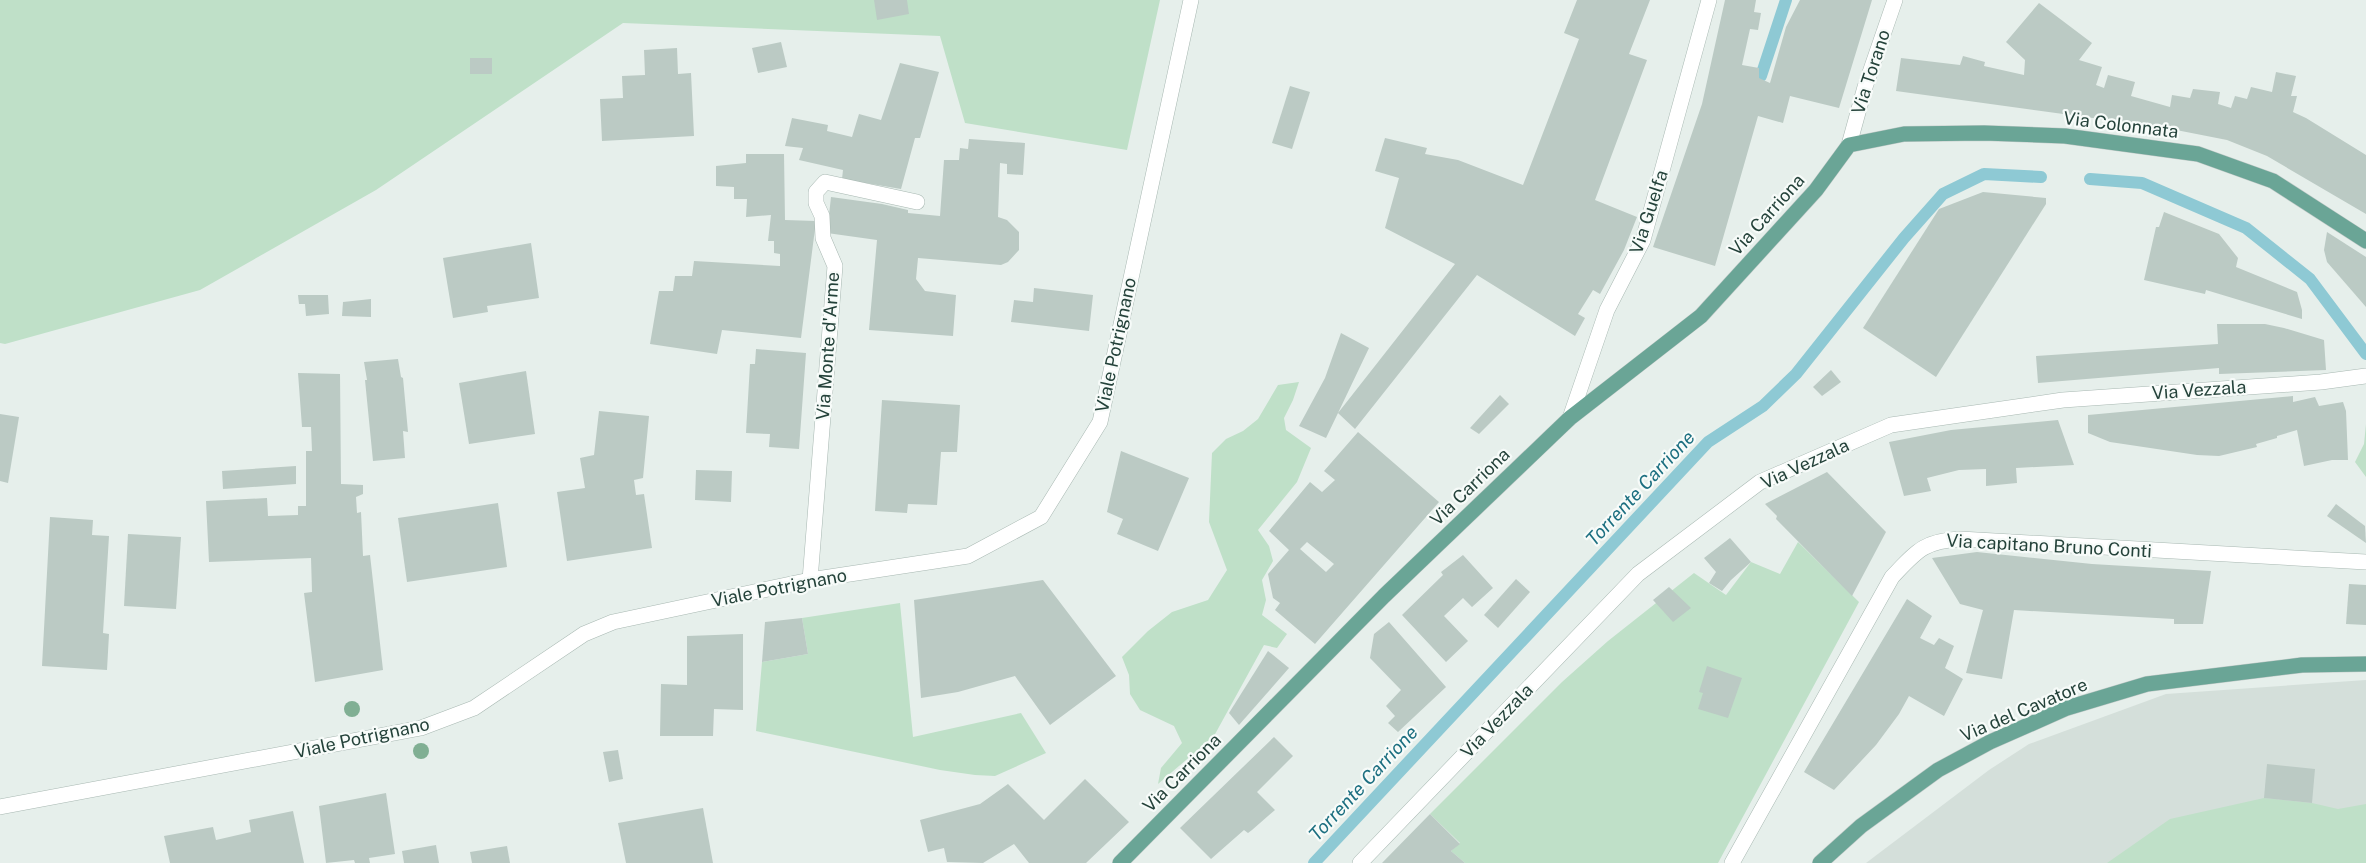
<svg xmlns="http://www.w3.org/2000/svg" width="2366" height="863" viewBox="0 0 2366 863" font-family="'Public Sans',sans-serif">
  <rect width="100%" height="100%" fill="#e6efeb"/>
  <path fill="#d4dfda" d="M 2366,680 L 2366,863 L 1866,863 L 1989,770 L 2029,744 L 2166,694 Z"/>
  <g fill="#bfe0c8">
    <path d="M 0,0 L 1160,0 L 1127,150 L 965,123 L 940,36 L 623,23 L 376,190 L 200,290 L 5,344 L 0,343 Z"/>
    <path d="M 1299,382 L 1293,400 L 1284,418 L 1286,430 L 1311,448 L 1297,482 L 1258,530 L 1269,546 L 1273,561 L 1262,580 L 1266,600 L 1262,615 L 1287,634 L 1277,648 L 1264,645 L 1214,736 L 1158,784 L 1161,768 L 1182,743 L 1174,726 L 1140,710 L 1130,694 L 1129,675 L 1122,657 L 1148,631 L 1172,612 L 1208,600 L 1227,570 L 1209,522 L 1212,453 L 1226,439 L 1243,431 L 1258,419 L 1278,385 Z"/>
    <path d="M 2366,424 L 2366,477 L 2355,462 L 2364,444 Z"/>
    <path d="M 1798,542 L 1859,602 L 1718,863 L 1465,863 L 1451,851 L 1460,843 L 1430,814 L 1562,682 L 1608,641 L 1694,573 L 1726,595 L 1751,562 L 1780,574 Z"/>
    <path d="M 900,603 L 913,737 L 1021,713 L 1046,753 L 995,776 L 975,775 L 940,770 L 756,731 L 762,662 L 808,654 L 802,618 Z"/>
    <path d="M 2264,798 L 2312,803 L 2338,809 L 2366,804 L 2366,863 L 2107,863 L 2170,819 Z"/>
  </g>
  <g fill="none" stroke-linecap="round" stroke-linejoin="round">
    <g stroke="#8ec9d4" stroke-width="12">
      <path d="M 1761,76 L 1786,0"/>
      <path d="M 2090,179 L 2142,183 L 2246,228 L 2310,279 L 2366,354"/>
      <path d="M 1314,863 L 1708,442 L 1763,406 L 1796,374 L 1904,238 L 1943,194 L 1984,174 L 2041,177"/>
    </g>
  </g>
  <g fill="#bbcac4" fill-rule="evenodd">
    <path d="M 874,0 L 907,0 L 909,14 L 877,20 Z"/>
    <path d="M 1577,0 L 1650,0 L 1629,54 L 1647,60 L 1595,200 L 1637,217 L 1624,250 L 1600,294 L 1593,290 L 1578,314 L 1585,318 L 1575,336 L 1477,275 L 1355,429 L 1338,413 L 1326,438 L 1299,426 L 1325,378 L 1341,333 L 1369,348 L 1338,413 L 1455,264 L 1385,228 L 1399,178 L 1375,171 L 1385,138 L 1427,148 L 1425,154 L 1458,160 L 1523,185 L 1579,39 L 1564,33 Z"/>
    <path d="M 1725,0 L 1756,0 L 1754,12 L 1761,13 L 1758,30 L 1750,29 L 1742,65 L 1759,68 L 1759,78 L 1770,83 L 1786,27 L 1800,0 L 1872,0 L 1839,108 L 1790,96 L 1783,123 L 1758,116 L 1715,266 L 1653,247 L 1702,104 Z"/>
    <path d="M 2039,3 L 2092,43 L 2079,60 L 2102,67 L 2096,85 L 2104,88 L 2108,75 L 2135,82 L 2131,96 L 2170,107 L 2172,95 L 2190,98 L 2193,89 L 2220,92 L 2218,104 L 2231,108 L 2235,96 L 2247,99 L 2251,87 L 2272,92 L 2276,72 L 2296,76 L 2291,96 L 2297,96 L 2293,112 L 2306,118 L 2366,155 L 2366,214 L 2267,156 L 2227,140 L 2166,128 L 1896,91 L 1901,58 L 1960,65 L 1963,56 L 1985,62 L 1984,66 L 2024,75 L 2025,60 L 2006,42 Z"/>
    <path d="M 781,42 L 787,67 L 758,73 L 752,48 Z"/>
    <path d="M 677,48 L 678,74 L 691,73 L 694,136 L 602,141 L 600,99 L 623,98 L 622,76 L 645,75 L 644,50 Z"/>
    <rect x="470" y="58" width="22" height="16"/>
    <path d="M 900,63 L 939,72 L 920,138 L 915,138 L 901,189 L 842,179 L 843,170 L 799,160 L 803,148 L 785,146 L 792,118 L 828,125 L 827,131 L 852,137 L 859,114 L 881,120 Z"/>
    <path d="M 1290,86 L 1310,92 L 1292,149 L 1272,143 Z"/>
    <path d="M 969,139 L 1025,143 L 1023,175 L 1007,174 L 1007,164 L 1000,163 L 998,217 L 1007,220 L 1019,232 L 1019,250 L 1008,262 L 1001,265 L 918,258 L 916,279 L 925,291 L 956,295 L 953,336 L 869,330 L 877,240 L 827,233 L 831,197 L 882,204 L 908,210 L 908,213 L 940,216 L 944,160 L 959,160 L 960,148 L 968,149 Z"/>
    <path d="M 746,154 L 784,154 L 785,220 L 816,221 L 801,338 L 722,330 L 717,354 L 650,344 L 659,291 L 673,291 L 675,276 L 692,276 L 694,261 L 780,266 L 780,254 L 774,253 L 774,241 L 768,241 L 771,215 L 746,217 L 747,199 L 734,199 L 734,187 L 716,186 L 716,166 L 746,163 Z"/>
    <path d="M 1983,192 L 2046,198 L 2046,204 L 1936,377 L 1863,328 L 1939,209 Z"/>
    <path d="M 2164,212 L 2219,234 L 2238,258 L 2236,267 L 2297,292 L 2302,310 L 2302,319 L 2206,290 L 2205,294 L 2144,280 L 2156,227 L 2159,227 Z"/>
    <path d="M 2327,232 L 2366,257 L 2366,307 L 2327,262 L 2324,250 Z"/>
    <path d="M 531,243 L 539,298 L 487,306 L 488,312 L 453,318 L 443,258 Z"/>
    <path d="M 1034,288 L 1093,295 L 1089,331 L 1011,322 L 1014,300 L 1033,302 Z"/>
    <path d="M 298,295 L 328,295 L 329,314 L 306,316 L 305,304 L 299,304 Z"/>
    <path d="M 371,299 L 371,317 L 342,316 L 343,302 Z"/>
    <path d="M 2217,324 L 2265,324 L 2284,328 L 2324,340 L 2326,370 L 2219,374 L 2219,368 L 2038,383 L 2036,356 L 2218,344 Z"/>
    <path d="M 756,349 L 806,353 L 799,449 L 769,447 L 770,434 L 746,433 L 750,364 L 755,364 Z"/>
    <path d="M 398,359 L 401,377 L 403,378 L 408,432 L 403,431 L 405,458 L 373,461 L 365,380 L 367,380 L 364,362 Z"/>
    <path d="M 1831,370 L 1841,382 L 1822,396 L 1813,387 Z"/>
    <path d="M 526,371 L 535,434 L 469,444 L 459,383 Z"/>
    <path d="M 298,373 L 340,374 L 341,484 L 363,485 L 363,494 L 356,497 L 357,513 L 361,512 L 363,556 L 370,555 L 383,670 L 315,682 L 304,593 L 312,592 L 311,558 L 209,562 L 206,501 L 267,498 L 268,516 L 298,515 L 298,506 L 306,506 L 306,451 L 312,451 L 311,427 L 302,427 Z"/>
    <path d="M 1500,395 L 1509,404 L 1479,434 L 1470,428 Z"/>
    <path d="M 2293,396 L 2293,402 L 2315,397 L 2319,406 L 2343,402 L 2346,411 L 2348,460 L 2332,460 L 2304,466 L 2297,430 L 2277,436 L 2277,438 L 2256,444 L 2257,447 L 2219,456 L 2197,455 L 2110,442 L 2088,433 L 2088,415 Z"/>
    <path d="M 882,400 L 960,405 L 957,452 L 941,452 L 937,505 L 908,504 L 907,513 L 875,511 Z"/>
    <path d="M 599,411 L 649,416 L 643,478 L 634,480 L 636,495 L 644,494 L 652,548 L 567,561 L 557,492 L 585,488 L 580,458 L 594,455 Z"/>
    <path d="M 0,414 L 19,417 L 8,483 L 0,481 Z"/>
    <path d="M 2058,420 L 2074,465 L 2016,468 L 2017,483 L 1986,486 L 1986,469 L 1959,470 L 1927,478 L 1931,491 L 1904,496 L 1889,442 L 1951,430 Z"/>
    <path d="M 1358,432 L 1439,502 L 1315,644 L 1275,610 L 1280,603 L 1273,598 L 1268,574 L 1289,550 L 1269,531 L 1310,482 L 1322,492 L 1335,480 L 1324,471 ZM 1307,542 L 1334,564 L 1326,572 L 1300,549 Z"/>
    <path d="M 1121,451 L 1189,478 L 1158,551 L 1117,534 L 1123,519 L 1107,512 Z"/>
    <path d="M 296,466 L 296,484 L 223,489 L 222,471 Z"/>
    <path d="M 696,470 L 732,471 L 731,502 L 695,500 Z"/>
    <path d="M 1827,472 L 1886,532 L 1852,596 L 1776,519 L 1777,516 L 1765,504 Z"/>
    <path d="M 498,503 L 507,567 L 407,582 L 398,518 Z"/>
    <path d="M 2336,504 L 2365,526 L 2366,543 L 2327,516 Z"/>
    <path d="M 50,517 L 93,520 L 92,535 L 109,536 L 103,633 L 109,634 L 107,670 L 42,666 Z"/>
    <path d="M 128,534 L 181,537 L 176,609 L 124,606 Z"/>
    <path d="M 1730,538 L 1751,562 L 1731,580 L 1722,591 L 1709,583 L 1716,572 L 1704,558 Z"/>
    <path d="M 1977,552 L 2092,564 L 2211,571 L 2203,624 L 2174,624 L 2174,619 L 2014,610 L 2002,679 L 1966,673 L 1983,610 L 1960,604 L 1932,558 Z"/>
    <path d="M 1463,555 L 1493,588 L 1472,607 L 1463,598 L 1444,616 L 1468,641 L 1446,662 L 1402,615 L 1443,575 L 1441,572 Z"/>
    <path d="M 1516,579 L 1530,592 L 1498,628 L 1484,615 Z"/>
    <path d="M 1043,580 L 1116,676 L 1050,725 L 1015,676 L 958,692 L 921,698 L 914,600 Z"/>
    <path d="M 2349,584 L 2366,585 L 2366,625 L 2346,624 Z"/>
    <path d="M 1669,587 L 1691,608 L 1673,622 L 1653,600 Z"/>
    <path d="M 1907,599 L 1932,616 L 1920,638 L 1934,645 L 1939,638 L 1954,646 L 1945,668 L 1963,679 L 1944,716 L 1909,696 L 1899,714 L 1876,745 L 1834,790 L 1804,772 Z"/>
    <path d="M 802,618 L 808,654 L 762,662 L 765,622 Z"/>
    <path d="M 1389,622 L 1446,687 L 1398,732 L 1388,723 L 1395,716 L 1386,706 L 1401,690 L 1370,658 L 1374,634 Z"/>
    <path d="M 743,634 L 743,710 L 714,709 L 713,736 L 660,736 L 661,684 L 687,685 L 687,636 Z"/>
    <path d="M 1268,651 L 1289,668 L 1239,725 L 1229,713 Z"/>
    <path d="M 1707,666 L 1742,678 L 1728,718 L 1698,709 L 1703,693 L 1699,692 Z"/>
    <path d="M 1274,737 L 1293,756 L 1257,792 L 1275,810 L 1252,830 L 1248,833 L 1244,830 L 1211,859 L 1180,828 Z"/>
    <path d="M 618,750 L 623,779 L 609,782 L 603,752 Z"/>
    <path d="M 2267,764 L 2315,769 L 2312,803 L 2264,798 Z"/>
    <path d="M 1085,779 L 1129,822 L 1086,863 L 1029,863 L 1014,844 L 983,863 L 947,862 L 944,848 L 928,852 L 920,820 L 980,804 L 1008,784 L 1044,820 Z"/>
    <path d="M 386,793 L 395,854 L 369,858 L 370,863 L 355,863 L 354,860 L 326,863 L 319,806 Z"/>
    <path d="M 703,808 L 713,863 L 626,863 L 618,823 Z"/>
    <path d="M 293,811 L 304,863 L 170,863 L 164,836 L 213,827 L 216,840 L 251,832 L 249,820 Z"/>
    <path d="M 1430,814 L 1460,844 L 1451,851 L 1465,863 L 1382,863 Z"/>
    <path d="M 436,845 L 439,863 L 404,863 L 402,851 Z"/>
    <path d="M 507,846 L 510,863 L 472,863 L 470,852 Z"/>
  </g>
  <g fill="none" stroke-linecap="round" stroke-linejoin="round">
    <defs>
      <g id="minor">
        <path d="M 1849,145 L 1865,87 L 1895,0"/>
        <path d="M 1570,418 L 1607,310 L 1643,240 L 1709,0"/>
        <path d="M 810,580 L 835,266 L 823,238 L 822,216 L 816,203 L 816,192 L 825,182 L 917,202"/>
        <path d="M 0,807 L 421,728 L 474,708 L 584,634 L 613,622 L 810,580 L 968,556 L 1041,517 L 1100,422 L 1191,0"/>
        <path d="M 1360,863 L 1638,574 L 1760,482 L 1891,425 L 2063,400 L 2321,382 L 2366,376"/>
        <path d="M 1732,863 L 1892,577 C 1916,552 1923,541 1960,539 L 2366,562"/>
      </g>
      <g id="major">
        <path d="M 1120,863 L 1384,596 L 1570,418 L 1701,316 L 1816,190 L 1849,145 L 1904,134 L 1984,133 L 2065,136 L 2198,154 L 2273,181 L 2366,241"/>
        <path d="M 1820,863 L 1861,826 L 1938,770 L 1990,742 L 2067,708 L 2147,684 L 2302,665 L 2366,664"/>
      </g>
    </defs>
    <use href="#minor" stroke="#a8b8b2" stroke-width="16"/>
    <use href="#major" stroke="#c2cac8" stroke-width="16"/>
    <use href="#minor" stroke="#fff" stroke-width="15"/>
    <use href="#major" stroke="#6aa596" stroke-width="15"/>
  </g>
  <g fill="#80af93">
    <circle cx="352" cy="709" r="8"/>
    <circle cx="421" cy="751" r="8"/>
  </g>
  <g text-anchor="middle" stroke-width="4.5" stroke-linejoin="round" paint-order="stroke">
    <g font-size="18" fill="#24423a" stroke="#f7fbf9">
      <text transform="translate(1871 72) rotate(-72)" y="6">Via Torano</text>
      <text transform="translate(2121 125) rotate(7)" y="6">Via Colonnata</text>
      <text transform="translate(1649 212) rotate(-72)" y="6">Via Guelfa</text>
      <text transform="translate(1767 215) rotate(-48)" y="6">Via Carriona</text>
      <text transform="translate(1116 345) rotate(-78)" y="6">Viale Potrignano</text>
      <text transform="translate(828 346) rotate(-86)" y="6">Via Monte d'Arme</text>
      <text transform="translate(2199 390) rotate(-4)" y="6">Via Vezzala</text>
      <text transform="translate(1805 464) rotate(-25)" y="6">Via Vezzala</text>
      <text transform="translate(1470 487) rotate(-44)" y="6">Via Carriona</text>
      <text transform="translate(2049 546) rotate(3)" y="6">Via capitano Bruno Conti</text>
      <text transform="translate(779 588) rotate(-11)" y="6">Viale Potrignano</text>
      <text transform="translate(2024 710) rotate(-23)" y="6">Via del Cavatore</text>
      <text transform="translate(1497 721) rotate(-46)" y="6">Via Vezzala</text>
      <text transform="translate(362 738) rotate(-12)" y="6">Viale Potrignano</text>
      <text transform="translate(1182 773) rotate(-45)" y="6">Via Carriona</text>
    </g>
    <g font-size="19" font-style="italic" fill="#1c6f80" stroke="#f7fbf9">
      <text transform="translate(1640 488) rotate(-47)" y="7">Torrente Carrione</text>
      <text transform="translate(1363 783) rotate(-47)" y="7">Torrente Carrione</text>
    </g>
  </g>
</svg>
